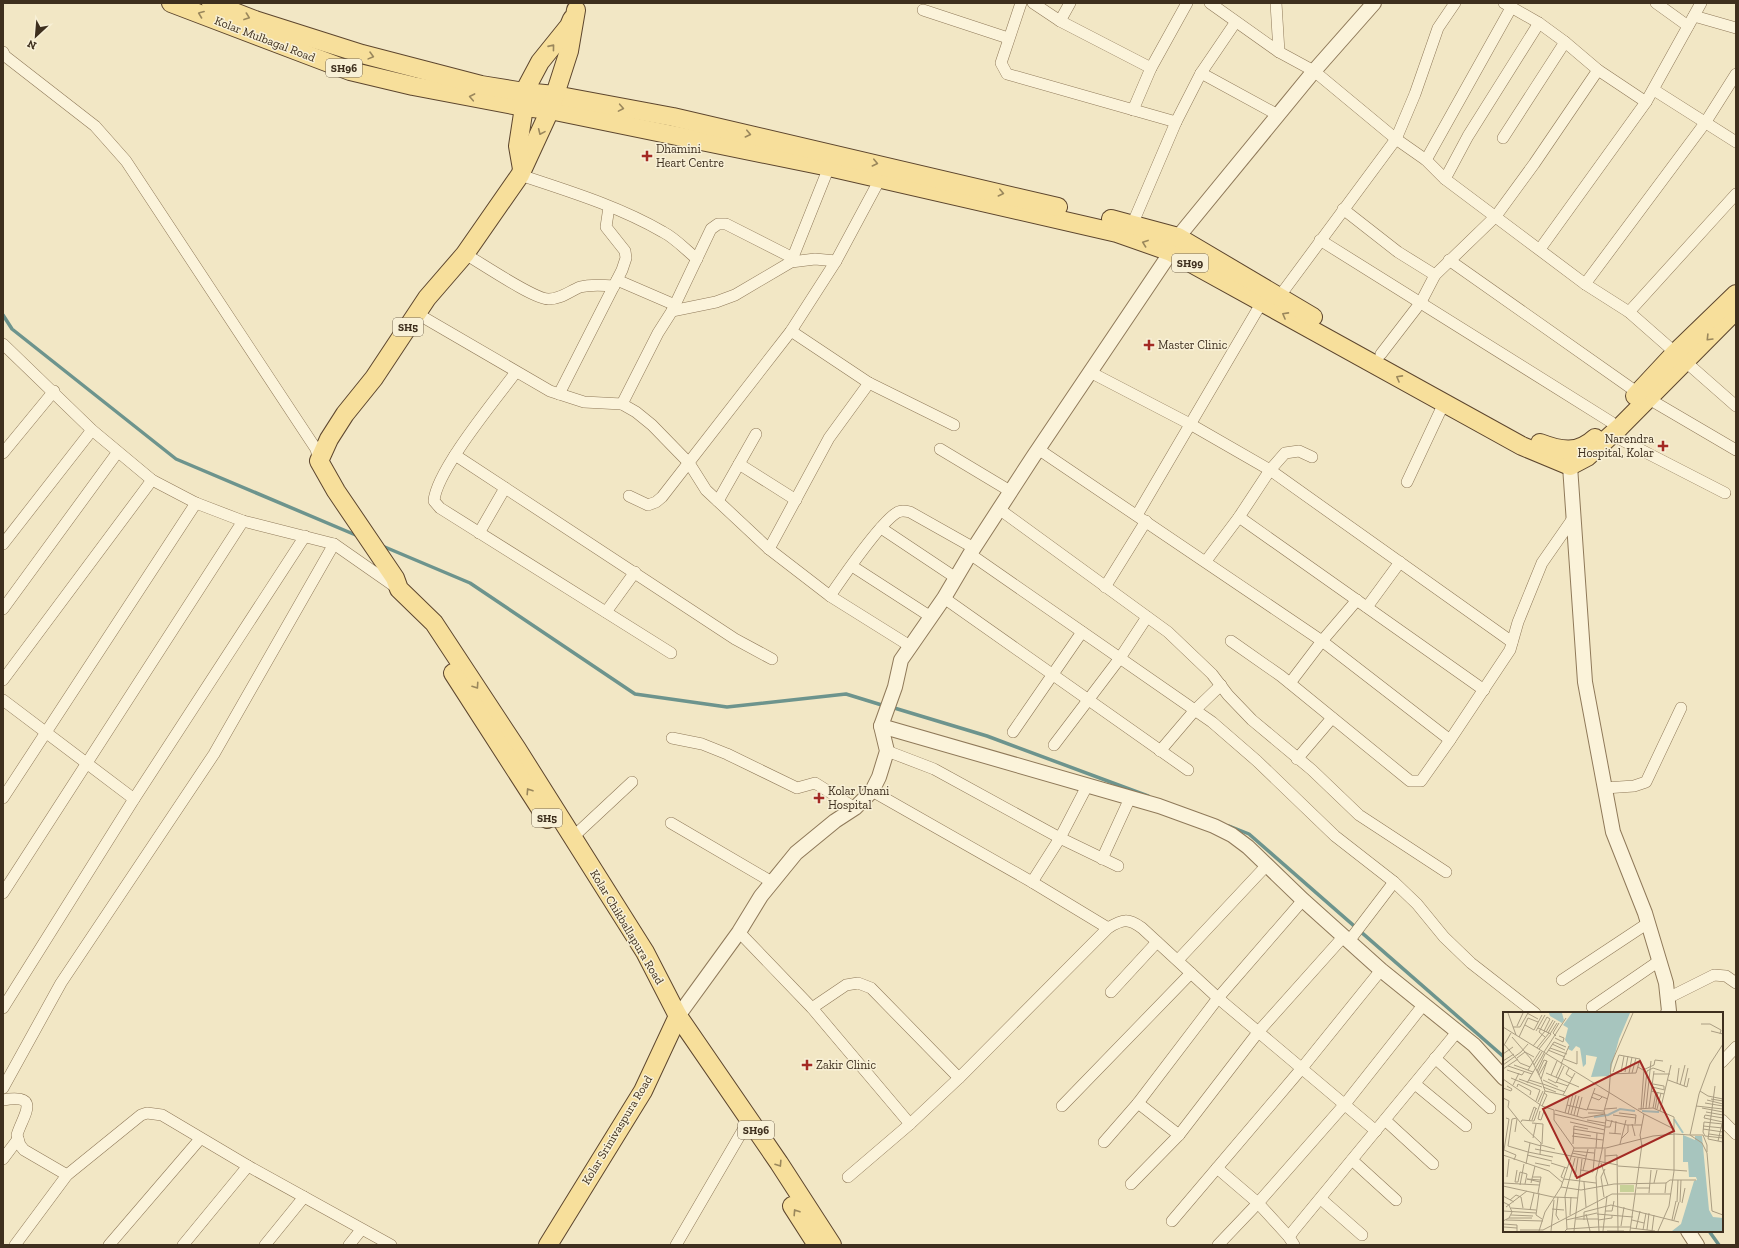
<svg xmlns="http://www.w3.org/2000/svg" width="1739" height="1248" viewBox="0 0 1739 1248" font-family="'Zilla Slab',serif">
  <rect width="100%" height="100%" fill="#f2e7c5"/>
  <g fill="none" stroke-linecap="round" stroke-linejoin="round">
    <g stroke="#6d948d" stroke-width="3.5">
      <path d="M 3,315 L 12,329 L 176,459 L 358,536"/>
      <path d="M 380,545 L 470,583 L 635,694 L 727,707 L 846,694 L 885,706"/>
      <path d="M 891,707 L 987,736 L 1148,796"/>
      <path d="M 1229,826 L 1249,834 L 1504,1057"/>
      <path d="M 1709,1231 L 1719,1245"/>
    </g>
    <defs>
      <g id="minor">
        <path d="M 1021,3 L 1001,63 L 1007,74 L 1176,122"/>
        <path d="M 1033,3 L 1060,21 L 1151,68"/>
        <path d="M 1210,3 L 1279,52 L 1314,71 L 1396,139 L 1426,160 L 1445,179 L 1585,284 L 1629,312 L 1736,406"/>
        <path d="M 1276,3 L 1279,52"/>
        <path d="M 1504,3 L 1539,23 L 1565,42 L 1598,70 L 1646,102"/>
        <path d="M 1656,3 L 1688,26"/>
        <path d="M 923,10 L 1008,38"/>
        <path d="M 1694,16 L 1736,28"/>
        <path d="M 1060,21 L 1070,3"/>
        <path d="M 3,52 L 5,56 L 95,126 L 126,161 L 316,449 L 319,461"/>
        <path d="M 1201,73 L 1278,115"/>
        <path d="M 1654,90 L 1736,142"/>
        <path d="M 1133,110 L 1151,68 L 1187,3"/>
        <path d="M 1503,138 L 1565,42"/>
        <path d="M 1426,160 L 1511,8"/>
        <path d="M 520,175 C 568,191 618,206 663,232 C 675,238 686,250 697,259"/>
        <path d="M 1445,179 L 1468,136 L 1539,23"/>
        <path d="M 1343,209 L 1398,252 L 1435,275"/>
        <path d="M 1132,225 L 1176,122 L 1201,73 L 1235,23"/>
        <path d="M 1320,240 L 1611,422"/>
        <path d="M 1540,249 L 1646,102 L 1701,3"/>
        <path d="M 465,254 C 481,263 535,300 549,299 C 561,299 570,291 580,287 C 591,284 603,285 614,286"/>
        <path d="M 1449,260 L 1638,393"/>
        <path d="M 791,262 L 829,167"/>
        <path d="M 617,280 L 675,305"/>
        <path d="M 1585,284 L 1705,123 L 1736,74"/>
        <path d="M 1279,297 L 1396,139 L 1415,94 L 1438,28 L 1455,3"/>
        <path d="M 672,311 L 711,229 L 718,224 L 726,224 L 793,258"/>
        <path d="M 1629,312 L 1736,194"/>
        <path d="M 416,313 L 550,391 L 584,402 L 622,404 L 636,412 L 652,425 L 689,463 L 706,490 L 769,549 L 830,596 L 910,646"/>
        <path d="M 791,331 L 869,383 L 954,425"/>
        <path d="M 3,344 L 92,430 L 152,480 L 196,503 L 243,521 L 334,544 L 397,588"/>
        <path d="M 1381,354 L 1421,302 L 1435,275 L 1496,216 L 1534,164 L 1598,70"/>
        <path d="M 516,372 C 496,399 436,471 434,501 L 440,508 L 671,653"/>
        <path d="M 1090,372 L 1190,424 L 1270,470 L 1512,642"/>
        <path d="M 559,394 L 622,270 L 626,258 L 625,251 L 606,227 L 609,207"/>
        <path d="M 1649,399 L 1736,450"/>
        <path d="M 622,404 L 658,333 L 672,311 L 716,302 L 735,295 L 791,262 L 815,259 L 836,261"/>
        <path d="M 1612,435 L 1725,493"/>
        <path d="M 940,449 L 1010,491"/>
        <path d="M 1038,449 L 1322,641 L 1450,740"/>
        <path d="M 3,453 L 54,391"/>
        <path d="M 455,455 L 735,639 L 772,659"/>
        <path d="M 739,464 L 796,500"/>
        <path d="M 1407,482 L 1444,403"/>
        <path d="M 629,496 L 648,505 L 656,502 L 662,497 L 791,331 L 836,261 L 880,179"/>
        <path d="M 718,501 L 756,434"/>
        <path d="M 999,509 L 1168,632 L 1212,674 L 1228,695 L 1252,720 L 1312,770 L 1359,815 L 1446,872"/>
        <path d="M 1137,515 L 1262,302"/>
        <path d="M 1239,517 L 1484,690"/>
        <path d="M 881,528 L 956,578"/>
        <path d="M 479,533 L 505,488"/>
        <path d="M 3,544 L 92,430"/>
        <path d="M 769,549 L 829,438 L 869,383"/>
        <path d="M 970,554 L 1212,722 L 1257,761 L 1335,836 L 1394,882 L 1417,904 L 1444,937 L 1471,963 L 1535,1013"/>
        <path d="M 1206,561 L 1239,517 L 1270,470 L 1285,453 L 1299,451 L 1312,457"/>
        <path d="M 852,566 L 931,617"/>
        <path d="M 1105,587 L 1146,521"/>
        <path d="M 830,596 C 843,577 881,521 898,512 C 902,510 906,511 910,512 L 974,548"/>
        <path d="M 944,598 L 1188,770"/>
        <path d="M 1367,607 L 1400,562"/>
        <path d="M 3,609 L 117,453"/>
        <path d="M 606,612 L 635,572"/>
        <path d="M 1231,641 L 1281,676 L 1410,781 L 1421,781 L 1450,740 L 1510,650 L 1518,622 L 1542,563 L 1574,517"/>
        <path d="M 3,680 L 152,480"/>
        <path d="M 1290,683 L 1322,641 L 1357,600"/>
        <path d="M 3,700 L 134,799"/>
        <path d="M 1013,732 L 1082,632"/>
        <path d="M 672,738 L 702,744 L 727,754 L 797,788 L 815,783 L 855,808"/>
        <path d="M 1054,745 L 1120,658 L 1147,617"/>
        <path d="M 887,751 L 934,769 L 1060,838 L 1118,866"/>
        <path d="M 1160,751 L 1195,710 L 1221,685"/>
        <path d="M 1297,759 L 1332,718"/>
        <path d="M 1605,788 L 1634,786 L 1646,782 L 1681,708"/>
        <path d="M 872,791 L 1032,882 L 1108,928"/>
        <path d="M 3,798 L 196,503"/>
        <path d="M 671,823 L 772,882"/>
        <path d="M 573,837 L 632,782"/>
        <path d="M 1102,859 L 1130,798"/>
        <path d="M 1032,882 L 1060,838 L 1087,786"/>
        <path d="M 3,893 L 243,521"/>
        <path d="M 739,932 L 812,1008 L 910,1124"/>
        <path d="M 1349,941 L 1394,882"/>
        <path d="M 1178,960 L 1266,866"/>
        <path d="M 1562,980 L 1648,923"/>
        <path d="M 1111,992 L 1157,942"/>
        <path d="M 1668,998 L 1714,975 L 1726,976 L 1736,983"/>
        <path d="M 1592,1007 L 1659,961"/>
        <path d="M 3,1008 L 134,799 L 305,536"/>
        <path d="M 812,1008 L 846,985 L 858,983 L 871,988 L 959,1078"/>
        <path d="M 1435,1058 L 1490,1108"/>
        <path d="M 1722,1062 L 1736,1047"/>
        <path d="M 1415,1084 L 1466,1126"/>
        <path d="M 3,1088 L 61,983 L 214,754 L 334,544"/>
        <path d="M 3,1100 C 43,1093 22,1117 17,1135 L 20,1145 L 24,1150 L 67,1175"/>
        <path d="M 1138,1103 L 1179,1135"/>
        <path d="M 1062,1106 L 1191,973"/>
        <path d="M 1385,1120 L 1433,1164"/>
        <path d="M 1722,1120 L 1736,1134"/>
        <path d="M 1104,1142 L 1138,1103 L 1218,998 L 1303,900"/>
        <path d="M 3,1159 L 18,1139"/>
        <path d="M 1352,1160 L 1396,1200"/>
        <path d="M 1217,1168 L 1258,1203 L 1289,1237"/>
        <path d="M 848,1177 L 910,1124 L 959,1078 L 1108,928 C 1123,919 1128,918 1142,928 L 1218,998 L 1376,1131"/>
        <path d="M 1131,1184 L 1179,1135 L 1259,1031 L 1344,936"/>
        <path d="M 1321,1199 L 1362,1235"/>
        <path d="M 1172,1221 L 1302,1068 L 1381,970"/>
        <path d="M 15,1245 L 67,1175 L 141,1115 L 147,1113 L 162,1115 L 248,1166 L 391,1245"/>
        <path d="M 109,1245 L 200,1139"/>
        <path d="M 183,1245 L 248,1166"/>
        <path d="M 265,1245 L 304,1197"/>
        <path d="M 349,1245 L 361,1230"/>
        <path d="M 676,1245 L 743,1130"/>
        <path d="M 1218,1245 L 1258,1203 L 1345,1104 L 1424,1004"/>
        <path d="M 1294,1245 L 1289,1237 L 1294,1230 L 1457,1032"/>
      </g>
      <g id="tertiary">
        <path d="M 1570,466 L 1585,682 L 1613,832 L 1645,913 L 1666,983 L 1669,1011 L 1668,1013"/>
        <path d="M 881,726 L 1159,806 L 1214,826 L 1232,835 L 1248,847 L 1303,900 L 1381,970 L 1474,1045 L 1504,1078"/>
        <path d="M 678,1016 L 739,932 L 761,896 L 796,853 L 835,821 L 855,808 L 872,791 L 879,777 L 887,751 L 881,726 L 895,687 L 901,660 L 944,598 L 970,554 L 1033,457 L 1171,252 L 1178,237 L 1314,71 L 1374,3"/>
        <path d="M 1688,1231 L 1697,1245"/>
      </g>
      <g id="primary">
        <path d="M 171,3 L 350,71 L 413,86 L 524,107 L 550,110 L 829,167 L 1117,233 L 1171,252 L 1522,446 L 1570,466 L 1587,457 L 1620,427 L 1736,310"/>
        <path d="M 211,3 L 255,20 L 362,54 L 481,85 L 524,92 L 555,95 L 673,117 L 1058,207"/>
        <path d="M 576,10 L 569,51 L 550,110 L 520,175 L 465,254 L 427,298 L 374,378 L 345,414 L 329,439 L 319,461 L 336,491 L 395,578 L 399,589 L 434,623 L 517,749 L 645,952 L 678,1016 L 779,1163 L 832,1245"/>
        <path d="M 522,169 L 518,146 L 524,107 L 524,92 L 540,62 L 569,26 L 572,19"/>
        <path d="M 1111,219 L 1178,237 L 1313,317"/>
        <path d="M 1635,396 L 1675,353 L 1736,294"/>
        <path d="M 1540,443 C 1561,451 1578,454 1595,438"/>
        <path d="M 453,673 L 547,819"/>
        <path d="M 792,1206 L 817,1245"/>
        <path d="M 548,1245 L 643,1091 L 678,1016"/>
      </g>
    </defs>
    <use href="#minor" stroke="#8f7959" stroke-width="12"/>
    <use href="#tertiary" stroke="#8f7959" stroke-width="16"/>
    <use href="#primary" stroke="#5d462e" stroke-width="20"/>
    <use href="#minor" stroke="#fbf3da" stroke-width="11"/>
    <use href="#tertiary" stroke="#fbf3da" stroke-width="14"/>
    <use href="#primary" stroke="#f7df9b" stroke-width="18"/>
  </g>
  <defs><path id="oneway-chevron" d="M-2-3.5L2.5 0L-2 3.5" fill="none" stroke-width="1.6" stroke-linecap="round" stroke-linejoin="round"/></defs>
  <g stroke="#9a875c">
    <use href="#oneway-chevron" transform="translate(201 14) rotate(-159)"/>
    <use href="#oneway-chevron" transform="translate(247 17) rotate(20)"/>
    <use href="#oneway-chevron" transform="translate(552 47) rotate(-51)"/>
    <use href="#oneway-chevron" transform="translate(371 56) rotate(15)"/>
    <use href="#oneway-chevron" transform="translate(472 97) rotate(-169)"/>
    <use href="#oneway-chevron" transform="translate(621 108) rotate(10)"/>
    <use href="#oneway-chevron" transform="translate(541 132) rotate(114)"/>
    <use href="#oneway-chevron" transform="translate(748 134) rotate(13)"/>
    <use href="#oneway-chevron" transform="translate(875 163) rotate(13)"/>
    <use href="#oneway-chevron" transform="translate(1001 193) rotate(13)"/>
    <use href="#oneway-chevron" transform="translate(1145 243) rotate(-160)"/>
    <use href="#oneway-chevron" transform="translate(1285 315) rotate(-151)"/>
    <use href="#oneway-chevron" transform="translate(1709 338) rotate(134)"/>
    <use href="#oneway-chevron" transform="translate(1399 378) rotate(-151)"/>
    <use href="#oneway-chevron" transform="translate(476 686) rotate(56)"/>
    <use href="#oneway-chevron" transform="translate(529 791) rotate(-123)"/>
    <use href="#oneway-chevron" transform="translate(779 1164) rotate(57)"/>
    <use href="#oneway-chevron" transform="translate(796 1212) rotate(-123)"/>
  </g>
  <g fill="#a32a24" stroke="#f8f0d6" stroke-width="1.5">
    <path d="M645 150h4v4h4v4h-4v4h-4v-4h-4v-4h4z"/>
    <path d="M1147 339h4v4h4v4h-4v4h-4v-4h-4v-4h4z"/>
    <path d="M1661 440h4v4h4v4h-4v4h-4v-4h-4v-4h4z"/>
    <path d="M817 792h4v4h4v4h-4v4h-4v-4h-4v-4h4z"/>
    <path d="M805 1059h4v4h4v4h-4v4h-4v-4h-4v-4h4z"/>
  </g>
  <g text-anchor="middle" stroke-width="3" stroke-linejoin="round" paint-order="stroke">
    <g fill="#f8f0d6" stroke="#766955" stroke-width="1">
      <rect x="326" y="59" width="36" height="18" rx="3"/>
      <rect x="1172" y="254" width="36" height="18" rx="3"/>
      <rect x="393" y="318" width="30" height="18" rx="3"/>
      <rect x="532" y="809" width="30" height="18" rx="3"/>
      <rect x="738" y="1121" width="36" height="18" rx="3"/>
    </g>
    <g font-size="11" font-weight="bold" fill="#3e2f1e">
      <text x="344" y="72">SH96</text>
      <text x="1190" y="267">SH99</text>
      <text x="408" y="331">SH5</text>
      <text x="547" y="822">SH5</text>
      <text x="756" y="1134">SH96</text>
    </g>
    <g font-size="12" fill="#3e2f1e" stroke="#f8f0d6">
      <text transform="translate(265 39) rotate(21)" y="4">Kolar Mulbagal Road</text>
      <text transform="translate(627 927) rotate(59)" y="4">Kolar Chikballapura Road</text>
      <text transform="translate(617 1130) rotate(-59)" y="4">Kolar Srinivaspura Road</text>
    </g>
    <g font-size="12" fill="#3e2f1e" stroke="#f8f0d6" text-anchor="start">
      <text x="656" y="153">Dhamini<tspan x="656" dy="14">Heart Centre</tspan></text>
      <text x="1158" y="349">Master Clinic</text>
      <text x="1654" y="443" text-anchor="end">Narendra<tspan x="1654" dy="14">Hospital, Kolar</tspan></text>
      <text x="828" y="795">Kolar Unani<tspan x="828" dy="14">Hospital</tspan></text>
      <text x="816" y="1069">Zakir Clinic</text>
    </g>
  </g>
  <g transform="translate(1503 1012)">
    <rect width="220" height="220" fill="#f2e7c5"/>
    <path d="M 117,173 L 131,173 L 131,180 L 117,180 Z" fill="#c8d198"/>
    <path d="M 46,1 L 59,1 L 61,8 L 59,11 L 47,4 ZM 69,1 L 127,1 L 116,27 L 106,64 L 88,65 L 94,45 L 83,43 L 83,52 L 80,55 L 77,36 L 73,34 L 69,39 L 65,37 L 66,33 L 62,28 L 65,16 L 60,13 ZM 180,123 L 192,128 L 192,124 L 199,124 L 206,198 L 210,205 L 220,206 L 220,219 L 169,219 L 178,212 L 191,169 L 194,168 L 193,165 L 186,165 L 185,150 L 180,150 Z" fill="#a7c5be"/>
    <path fill="none" stroke="#a7c5be" stroke-width="2" d="M 139,99 L 156,100M 91,105 L 105,103 L 117,97 L 132,99M 171,107 L 180,121"/>
    <path fill="none" stroke="#aa9d82" stroke-width="1" d="M 5,1 L 13,23M 24,1 L 35,7M 198,12 L 207,12 L 218,18 L 217,22M 22,13 L 31,18 L 39,3M 14,14 L 20,1M 0,15 L 141,102 L 137,123 L 139,134M 10,15 L 17,15 L 25,1M 35,16 L 48,22 L 36,37M 33,19 L 42,3M 41,19 L 47,7 L 44,5 L 36,20 L 42,25M 208,19 L 220,22M 43,20 L 50,8M 45,21 L 52,9M 47,22 L 54,11M 53,24 L 50,21 L 56,11M 9,25 L 28,47 L 38,67 L 42,79 L 37,92M 16,25 L 25,6 L 35,10M 52,26 L 60,30 L 61,26 L 56,24M 1,32 L 17,51 L 27,55M 49,32 L 62,38M 30,34 L 42,19M 0,35 L 8,21M 34,36 L 46,21M 47,36 L 64,42M 45,38 L 62,45M 41,40 L 63,6M 0,42 L 10,35M 43,42 L 51,30 L 63,35M 14,46 L 22,40 L 31,45M 61,47 L 74,52 L 74,39M 0,49 L 11,42M 58,52 L 66,34M 0,53 L 18,40 L 25,32M 11,53 L 30,60M 31,53 L 39,40M 5,54 L 29,62M 135,55 L 140,58 L 151,53 L 152,48 L 160,49M 66,56 L 63,62 L 69,66M 0,57 L 15,47M 4,58 L 19,63 L 21,60M 25,58 L 37,39M 34,59 L 42,42M 118,60 L 121,44M 122,60 L 125,44M 35,61 L 41,48 L 44,49 L 38,67M 43,61 L 76,75M 126,61 L 129,45M 129,61 L 133,46M 107,62 L 133,61 L 137,47 L 116,43 L 110,60M 151,62 L 167,62M 36,63 L 44,49M 48,63 L 54,49M 53,65 L 59,52M 8,66 L 37,78 L 33,89M 0,67 L 39,94 L 51,98 L 51,108 L 71,136M 16,67 L 39,75M 45,67 L 53,71 L 61,54M 26,68 L 39,72M 40,68 L 55,75M 165,68 L 184,75 L 186,66M 53,70 L 65,74M 24,71 L 41,41M 174,71 L 176,56M 40,72 L 62,80M 150,72 L 161,74 L 161,77M 10,73 L 16,61M 177,73 L 182,53M 181,74 L 185,56M 14,75 L 15,72 L 28,79 L 27,83M 40,75 L 53,80M 149,75 L 162,78M 0,76 L 8,79 L 9,77 L 4,74M 42,79 L 60,83M 148,79 L 161,82M 197,79 L 205,84 L 220,87M 90,81 L 105,87M 106,81 L 108,52 L 130,1M 88,85 L 96,88 L 99,85M 0,86 L 6,89 L 5,95 L 21,115 L 38,131 L 37,142M 208,87 L 220,89M 204,88 L 220,92M 35,90 L 40,79M 202,91 L 220,94M 64,93 L 84,98 L 92,76M 39,94 L 44,83 L 41,81M 193,94 L 220,97M 143,96 L 148,49M 146,96 L 151,59M 150,96 L 153,80M 199,96 L 220,100M 84,97 L 101,99M 102,97 L 114,96M 135,97 L 150,96 L 171,105 L 171,159 L 166,194 L 155,219M 140,97 L 144,59 L 150,56 L 162,60M 152,97 L 155,80M 154,97 L 158,81M 52,98 L 80,106 L 102,102M 138,98 L 141,57M 37,99 L 35,107 L 38,108 L 41,99M 157,99 L 168,53M 203,100 L 220,103M 62,101 L 66,85 L 60,83 L 72,61M 85,101 L 101,101M 116,101 L 133,103 L 132,112M 51,102 L 102,114M 65,102 L 70,82M 68,102 L 73,83M 141,102 L 171,117M 71,103 L 76,84M 110,103 L 133,106M 74,104 L 79,85M 220,106 L 202,103 L 201,106 L 220,110M 29,108 L 33,96M 84,108 L 102,111M 103,108 L 124,113 L 139,113M 26,109 L 31,95 L 34,97M 18,110 L 19,108 L 31,109 L 37,92M 67,110 L 102,118M 29,111 L 40,112 L 39,132M 129,112 L 132,124M 220,112 L 201,110 L 200,120 L 202,124 L 220,126M 200,114 L 220,116M 102,115 L 107,115 L 109,108M 70,117 L 101,122M 200,117 L 220,120M 12,120 L 14,107M 70,121 L 88,124M 106,121 L 118,122M 112,121 L 113,109M 206,122 L 220,124M 187,123 L 196,82 L 207,52 L 220,32M 188,123 L 200,123 L 204,133 L 204,140M 69,124 L 100,128M 30,126 L 33,112M 118,127 L 125,120 L 125,113M 205,127 L 212,74M 205,127 L 220,130M 21,129 L 38,134M 215,129 L 219,112M 70,132 L 71,114 L 85,117M 117,132 L 123,108M 38,133 L 52,137M 5,134 L 9,107 L 14,106M 5,134 L 25,140M 93,136 L 94,121M 32,137 L 115,153M 1,138 L 6,107 L 3,106M 1,138 L 13,143 L 11,148M 70,139 L 91,141M 25,140 L 50,145M 69,141 L 83,144M 0,143 L 46,159 L 60,171M 24,143 L 49,149M 102,144 L 114,143 L 115,219M 32,151 L 47,154M 48,151 L 64,156M 98,151 L 105,173M 102,151 L 102,137M 23,152 L 27,131M 115,154 L 184,159M 77,158 L 90,160 L 92,137M 80,158 L 85,137M 4,165 L 6,147M 30,165 L 38,165 L 35,181M 72,165 L 75,146M 60,166 L 58,165 L 62,155M 24,167 L 37,170M 24,167 L 37,168M 61,167 L 93,171M 12,170 L 15,170 L 17,160 L 24,162 L 22,172M 12,170 L 14,158M 81,170 L 83,195M 0,171 L 36,173M 28,171 L 32,154M 151,171 L 154,158M 163,171 L 167,168 L 193,168M 17,173 L 21,152M 0,174 L 50,185 L 75,186M 58,175 L 78,178 L 111,172 L 163,171 L 162,181M 134,176 L 147,176M 36,181 L 33,203 L 39,207M 146,181 L 148,158M 0,184 L 11,190M 55,185 L 53,203 L 56,208M 101,185 L 98,165 L 102,157M 7,188 L 13,183 L 18,185 L 20,196M 0,190 L 6,193 L 9,200 L 6,206 L 0,209M 174,190 L 175,168M 177,190 L 178,168M 179,191 L 182,176M 3,195 L 24,179M 8,196 L 33,198M 49,197 L 61,198M 27,198 L 31,181M 0,199 L 33,201M 102,199 L 109,199 L 111,189M 83,202 L 87,219M 94,202 L 130,205M 8,203 L 30,204M 67,203 L 68,185M 6,206 L 29,206M 73,207 L 95,207M 3,208 L 40,209M 63,208 L 94,201M 81,208 L 81,200 L 108,193 L 176,210M 95,208 L 109,206 L 109,203M 129,208 L 141,211M 169,208 L 173,189M 171,208 L 176,190M 0,212 L 14,213 L 14,219M 118,214 L 121,195M 1,215 L 14,216M 128,216 L 152,219M 64,217 L 62,184 L 72,146M 133,217 L 137,199M 17,218 L 40,218 L 109,182 L 168,182M 140,218 L 143,201M 144,218 L 146,201M 36,219 L 42,200 L 58,175 L 71,136 L 103,136 L 150,124 L 172,122 L 187,123 L 199,131 L 204,141 L 209,199 L 220,203M 48,219 L 51,188M 62,219 L 64,217 L 95,215 L 128,215M 71,219 L 79,147M 96,219 L 93,165 L 99,138 L 103,107 L 101,99 L 106,81M 100,219 L 104,184M 104,219 L 121,219M 127,219 L 139,132M 149,219 L 151,203"/>
    <path fill="#a32a24" fill-opacity="0.15" stroke="#a32a24" stroke-width="2" d="M 137,49 L 171,119 L 74,166 L 40,97 Z"/>
    <rect width="220" height="220" fill="none" stroke="#3e2f1e" stroke-width="2"/>
  </g>
  <rect width="1739" height="1248" fill="none" stroke="#3e2f1e" stroke-width="8"/>
  <g transform="translate(36 36) rotate(206)" stroke="#f8f0d6" stroke-width="3" paint-order="stroke">
  <path d="M0-3L7 15L0 10L-7 15Z" fill="#3e2f1e"/>
  <text y="-6" font-size="11" font-weight="bold" text-anchor="middle" fill="#3e2f1e">N</text>
  </g>
</svg>
